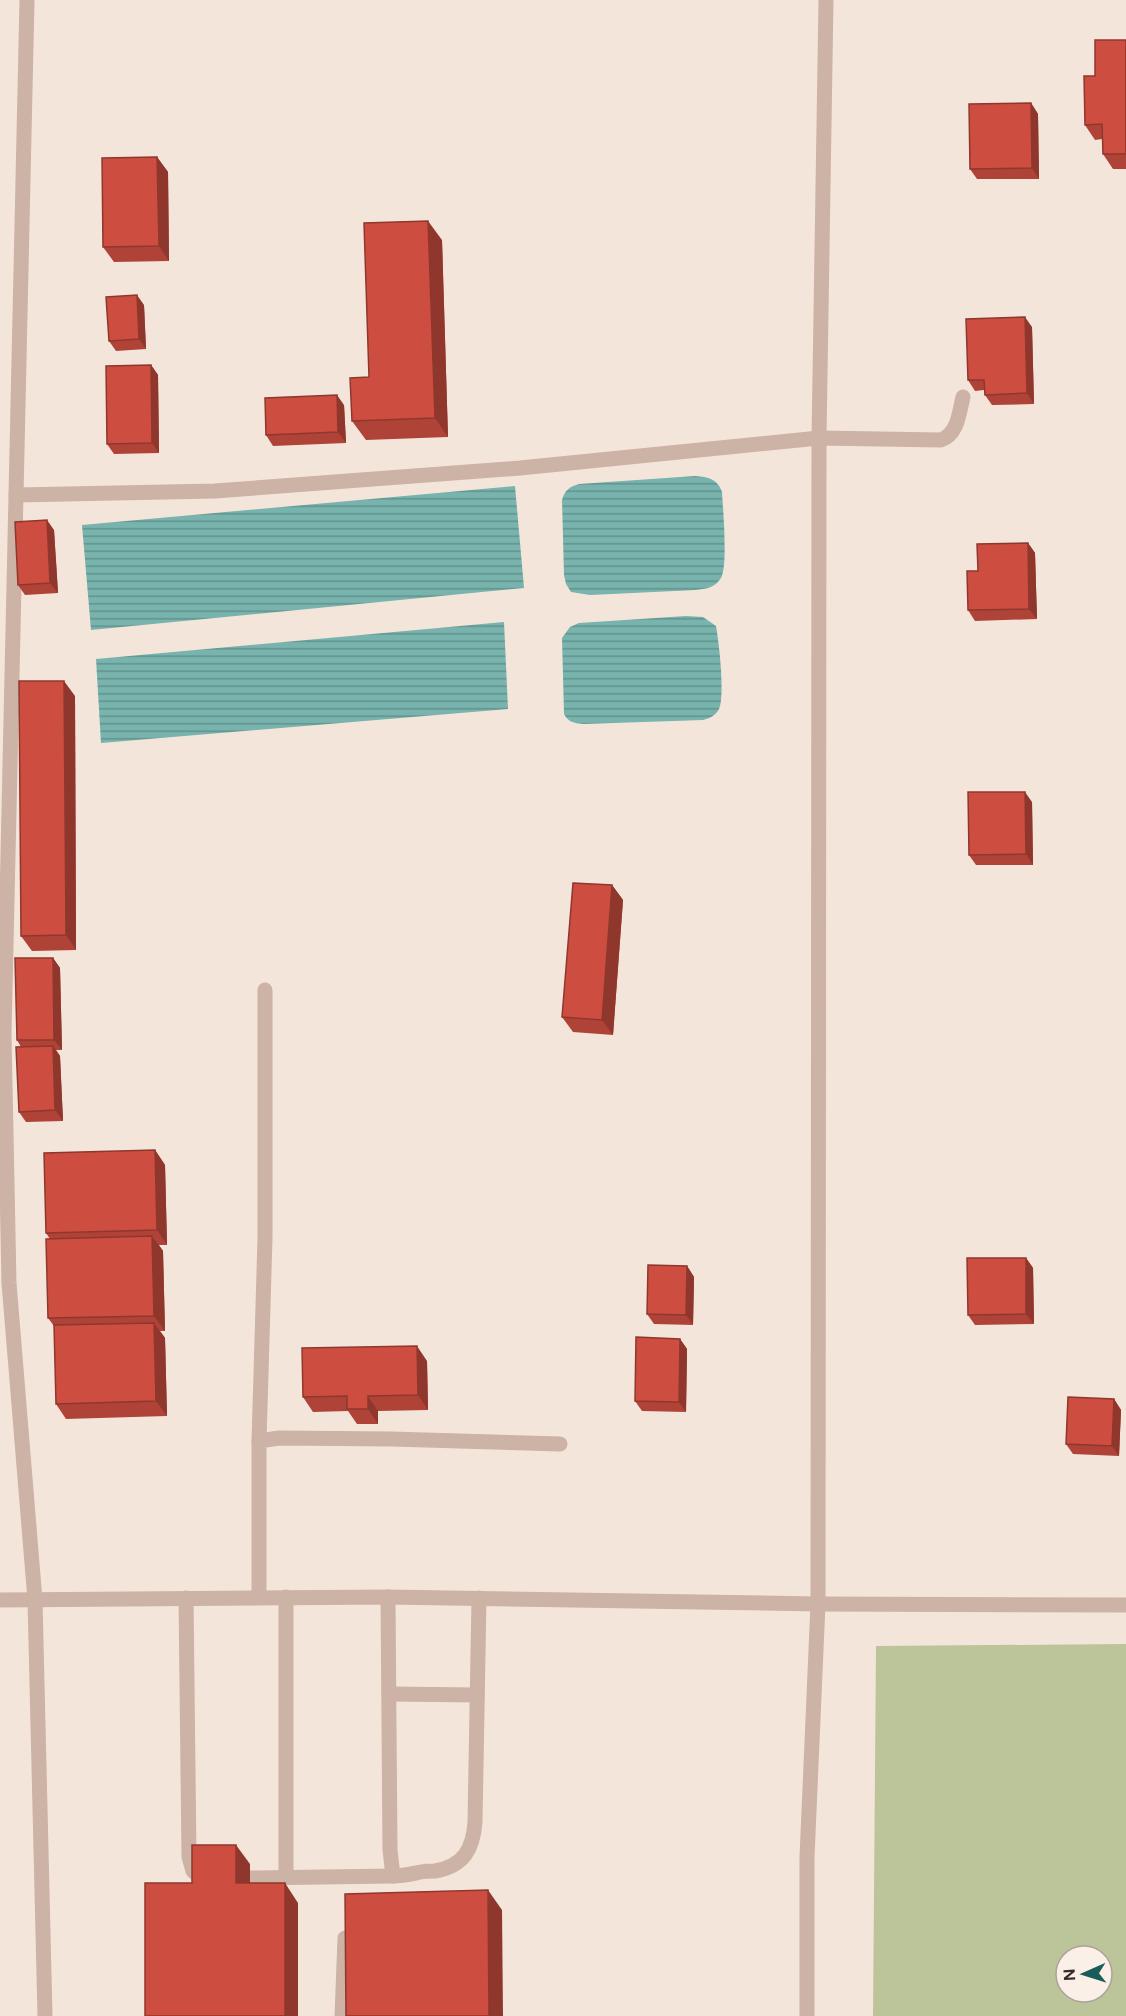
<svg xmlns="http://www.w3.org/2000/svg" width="1126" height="2016" viewBox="0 0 1126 2016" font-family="Figtree,sans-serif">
  <defs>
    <pattern id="water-rules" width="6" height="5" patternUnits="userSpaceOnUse" patternTransform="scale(1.5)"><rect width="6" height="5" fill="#78b3ad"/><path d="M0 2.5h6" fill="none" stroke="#63928d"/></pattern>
  </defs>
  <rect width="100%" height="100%" fill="#f4e5db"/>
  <path fill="#bcc49a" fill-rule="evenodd" d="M 1126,1644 L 1126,2016 L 873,2016 L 876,1646 ZM 1066,1956 L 1102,1956 L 1102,1992 L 1066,1992 Z"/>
  <g fill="url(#water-rules)">
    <path d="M 695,476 C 708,477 718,479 722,492 C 723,510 728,565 721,578 C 715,588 705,589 696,590 L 590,595 L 571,592 L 566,584 L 564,575 L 562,500 C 565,490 569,487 579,484 Z"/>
    <path d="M 515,486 L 524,588 L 91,630 L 82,525 Z"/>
    <path d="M 686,616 L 703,617 L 716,626 C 719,642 725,696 719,709 C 715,716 710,718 703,720 L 583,724 C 574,723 568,722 564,714 L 562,638 L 570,627 L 579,623 Z"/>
    <path d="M 504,622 L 508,709 L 101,743 L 96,659 Z"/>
  </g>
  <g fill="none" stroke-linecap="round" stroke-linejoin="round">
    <g stroke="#cdb2a6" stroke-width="15">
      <path d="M 27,0 L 4,1035 L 9,1283 L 35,1600"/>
      <path d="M 16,495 L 215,491 L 520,468 L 819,438 L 941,440 C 958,434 959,413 963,397"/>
      <path d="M 259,1441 L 265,1238 L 265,990"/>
      <path d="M 259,1597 L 259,1441 L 279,1438 L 392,1439 L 560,1444"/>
      <path d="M 388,1597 L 390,1850 L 393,1876 C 403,1876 411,1874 421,1872 C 425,1871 430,1871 435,1871 C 464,1866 473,1849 475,1822 L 479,1598"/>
      <path d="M 186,1598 L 189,1857 L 193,1871 L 202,1878 L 205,1878"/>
      <path d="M 389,1694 L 477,1695"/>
      <path d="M 286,1877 L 286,1597"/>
      <path d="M 249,1878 L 393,1876"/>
      <path d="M 342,2016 L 345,1938"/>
    </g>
    <g stroke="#cdb2a6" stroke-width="15">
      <path d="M 0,1600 L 388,1597 L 818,1604 L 1126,1605"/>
      <path d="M 35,1600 L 45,2016"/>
      <path d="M 807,2016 L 807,1857 L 818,1604 L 819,438 L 826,0"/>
    </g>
  </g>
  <g fill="#b04337">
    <path d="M 1126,40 L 1126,169 L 1113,169 L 1103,154 L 1102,139 L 1095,140 L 1085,125 L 1095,76 Z"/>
    <path d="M 1031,103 L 1038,114 L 1039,179 L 977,179 L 970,169 Z"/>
    <path d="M 157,157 L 168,172 L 169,261 L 114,262 L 103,247 Z"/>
    <path d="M 442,240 L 448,437 L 366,440 L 352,421 Z"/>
    <path d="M 144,305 L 146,349 L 116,351 L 109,341 Z"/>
    <path d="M 1032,327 L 1034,404 L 992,405 L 985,395 L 984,390 L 975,391 L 968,380 Z"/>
    <path d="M 151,365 L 158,375 L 159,453 L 114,454 L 107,444 Z"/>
    <path d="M 344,405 L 346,443 L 273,446 L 266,435 Z"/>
    <path d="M 54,530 L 58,593 L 25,595 L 18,585 Z"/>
    <path d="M 1028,543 L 1035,553 L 1037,619 L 975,621 L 968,610 L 978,571 Z"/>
    <path d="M 75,696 L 76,950 L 32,951 L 21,936 Z"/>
    <path d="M 1032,802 L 1033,865 L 976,865 L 969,855 Z"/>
    <path d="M 612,885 L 623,900 L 613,1035 L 573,1032 L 562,1017 Z"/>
    <path d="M 53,958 L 60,968 L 62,1050 L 56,1050 L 60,1056 L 63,1121 L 26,1122 L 19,1112 L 21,1047 L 17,1040 Z"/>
    <path d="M 155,1150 L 165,1165 L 167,1245 L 159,1245 L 163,1251 L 165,1331 L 160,1331 L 165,1338 L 167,1416 L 66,1419 L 56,1404 L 54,1326 L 48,1318 L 50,1239 L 46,1233 Z"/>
    <path d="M 1026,1258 L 1033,1268 L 1034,1324 L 975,1325 L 968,1315 Z"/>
    <path d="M 687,1266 L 694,1277 L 693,1325 L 654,1324 L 647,1314 Z"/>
    <path d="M 680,1339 L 687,1349 L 686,1412 L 642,1411 L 635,1401 Z"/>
    <path d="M 427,1361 L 428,1410 L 378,1411 L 378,1424 L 357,1424 L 348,1411 L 313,1412 L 303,1397 Z"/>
    <path d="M 1114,1399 L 1121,1410 L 1119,1456 L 1073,1454 L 1066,1444 Z"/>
  </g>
  <g fill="#90372d">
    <path d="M 1031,103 L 1038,114 L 1039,179 L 1032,168 Z"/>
    <path d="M 157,157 L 168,172 L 169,261 L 159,246 Z"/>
    <path d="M 428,221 L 442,240 L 448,437 L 435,418 Z"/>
    <path d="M 137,295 L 144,305 L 146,349 L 139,339 Z"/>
    <path d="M 1025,317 L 1032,327 L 1034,404 L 1027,393 Z"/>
    <path d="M 151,365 L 158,375 L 159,453 L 152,443 Z"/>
    <path d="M 337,395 L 344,405 L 346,443 L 338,432 Z"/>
    <path d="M 47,520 L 54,530 L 58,593 L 50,583 Z"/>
    <path d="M 1028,543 L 1035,553 L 1037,619 L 1029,609 Z"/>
    <path d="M 64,681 L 75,696 L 76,950 L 66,935 Z"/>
    <path d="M 1025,792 L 1032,802 L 1033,865 L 1026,854 Z"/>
    <path d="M 612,885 L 623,900 L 613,1035 L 602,1020 Z"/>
    <path d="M 53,958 L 60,968 L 62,1050 L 54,1040 Z"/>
    <path d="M 53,1046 L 60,1056 L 63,1121 L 55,1110 Z"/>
    <path d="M 155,1150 L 165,1165 L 167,1245 L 157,1230 Z"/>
    <path d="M 152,1236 L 163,1251 L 165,1331 L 154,1316 Z"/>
    <path d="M 1026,1258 L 1033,1268 L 1034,1324 L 1026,1314 Z"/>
    <path d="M 687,1266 L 694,1277 L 693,1325 L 686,1315 Z"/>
    <path d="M 154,1323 L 165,1338 L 167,1416 L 156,1401 Z"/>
    <path d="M 680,1339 L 687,1349 L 686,1412 L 679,1402 Z"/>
    <path d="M 417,1346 L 427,1361 L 428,1410 L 418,1395 Z"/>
    <path d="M 368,1396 L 378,1411 L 378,1424 L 368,1409 Z"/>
    <path d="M 1114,1399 L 1121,1410 L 1119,1456 L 1112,1446 Z"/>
    <path d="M 236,1845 L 250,1864 L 250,1902 L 236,1883 Z"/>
    <path d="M 285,1883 L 298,1903 L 298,2016 L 285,2016 Z"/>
    <path d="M 488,1890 L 502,1910 L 503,2016 L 489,2016 Z"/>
  </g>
  <g fill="#cd4e40" stroke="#90372d" stroke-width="1.5">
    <path d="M 1095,40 L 1126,40 L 1126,154 L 1103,154 L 1102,124 L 1085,125 L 1084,76 L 1095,76 Z"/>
    <path d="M 1031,103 L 1032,168 L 970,169 L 969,104 Z"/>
    <path d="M 157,157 L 159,246 L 103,247 L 102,158 Z"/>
    <path d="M 428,221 L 435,418 L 352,421 L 350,378 L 369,377 L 364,223 Z"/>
    <path d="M 137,295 L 139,339 L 109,341 L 106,297 Z"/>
    <path d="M 1025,317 L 1027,393 L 985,395 L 984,380 L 968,380 L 966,319 Z"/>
    <path d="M 151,365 L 152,443 L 107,444 L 106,366 Z"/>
    <path d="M 337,395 L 338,432 L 266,435 L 265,398 Z"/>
    <path d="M 47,520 L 50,583 L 18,585 L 15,522 Z"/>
    <path d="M 1028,543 L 1029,609 L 968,610 L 967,571 L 978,571 L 977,544 Z"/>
    <path d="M 19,681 L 64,681 L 66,935 L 21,936 Z"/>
    <path d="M 968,792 L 1025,792 L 1026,854 L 969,855 Z"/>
    <path d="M 573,883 L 612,885 L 602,1020 L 562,1017 Z"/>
    <path d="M 15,958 L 53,958 L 54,1040 L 17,1040 Z"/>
    <path d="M 53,1046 L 55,1110 L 19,1112 L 16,1047 Z"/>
    <path d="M 155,1150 L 157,1230 L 46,1233 L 44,1153 Z"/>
    <path d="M 152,1236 L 154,1316 L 48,1318 L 46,1239 Z"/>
    <path d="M 967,1258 L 1026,1258 L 1026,1314 L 968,1315 Z"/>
    <path d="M 648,1265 L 687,1266 L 686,1315 L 647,1314 Z"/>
    <path d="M 154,1323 L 156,1401 L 56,1404 L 54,1325 Z"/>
    <path d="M 636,1337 L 680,1339 L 679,1402 L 635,1401 Z"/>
    <path d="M 417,1346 L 418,1395 L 368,1396 L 368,1409 L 347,1409 L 347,1396 L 303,1397 L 302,1348 Z"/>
    <path d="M 1068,1397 L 1114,1399 L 1112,1446 L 1066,1444 Z"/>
    <path d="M 192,1845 L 236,1845 L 236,1883 L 285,1883 L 285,2016 L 145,2016 L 145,1883 L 192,1883 Z"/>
    <path d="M 488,1890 L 489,2016 L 346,2016 L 345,1894 Z"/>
  </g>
  <g transform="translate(1084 1974) rotate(267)"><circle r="28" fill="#fbf0e8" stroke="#ada19b" stroke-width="1.5"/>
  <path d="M0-4.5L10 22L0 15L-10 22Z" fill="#1a5d58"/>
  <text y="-9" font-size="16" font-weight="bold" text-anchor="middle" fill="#382b28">N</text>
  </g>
</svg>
